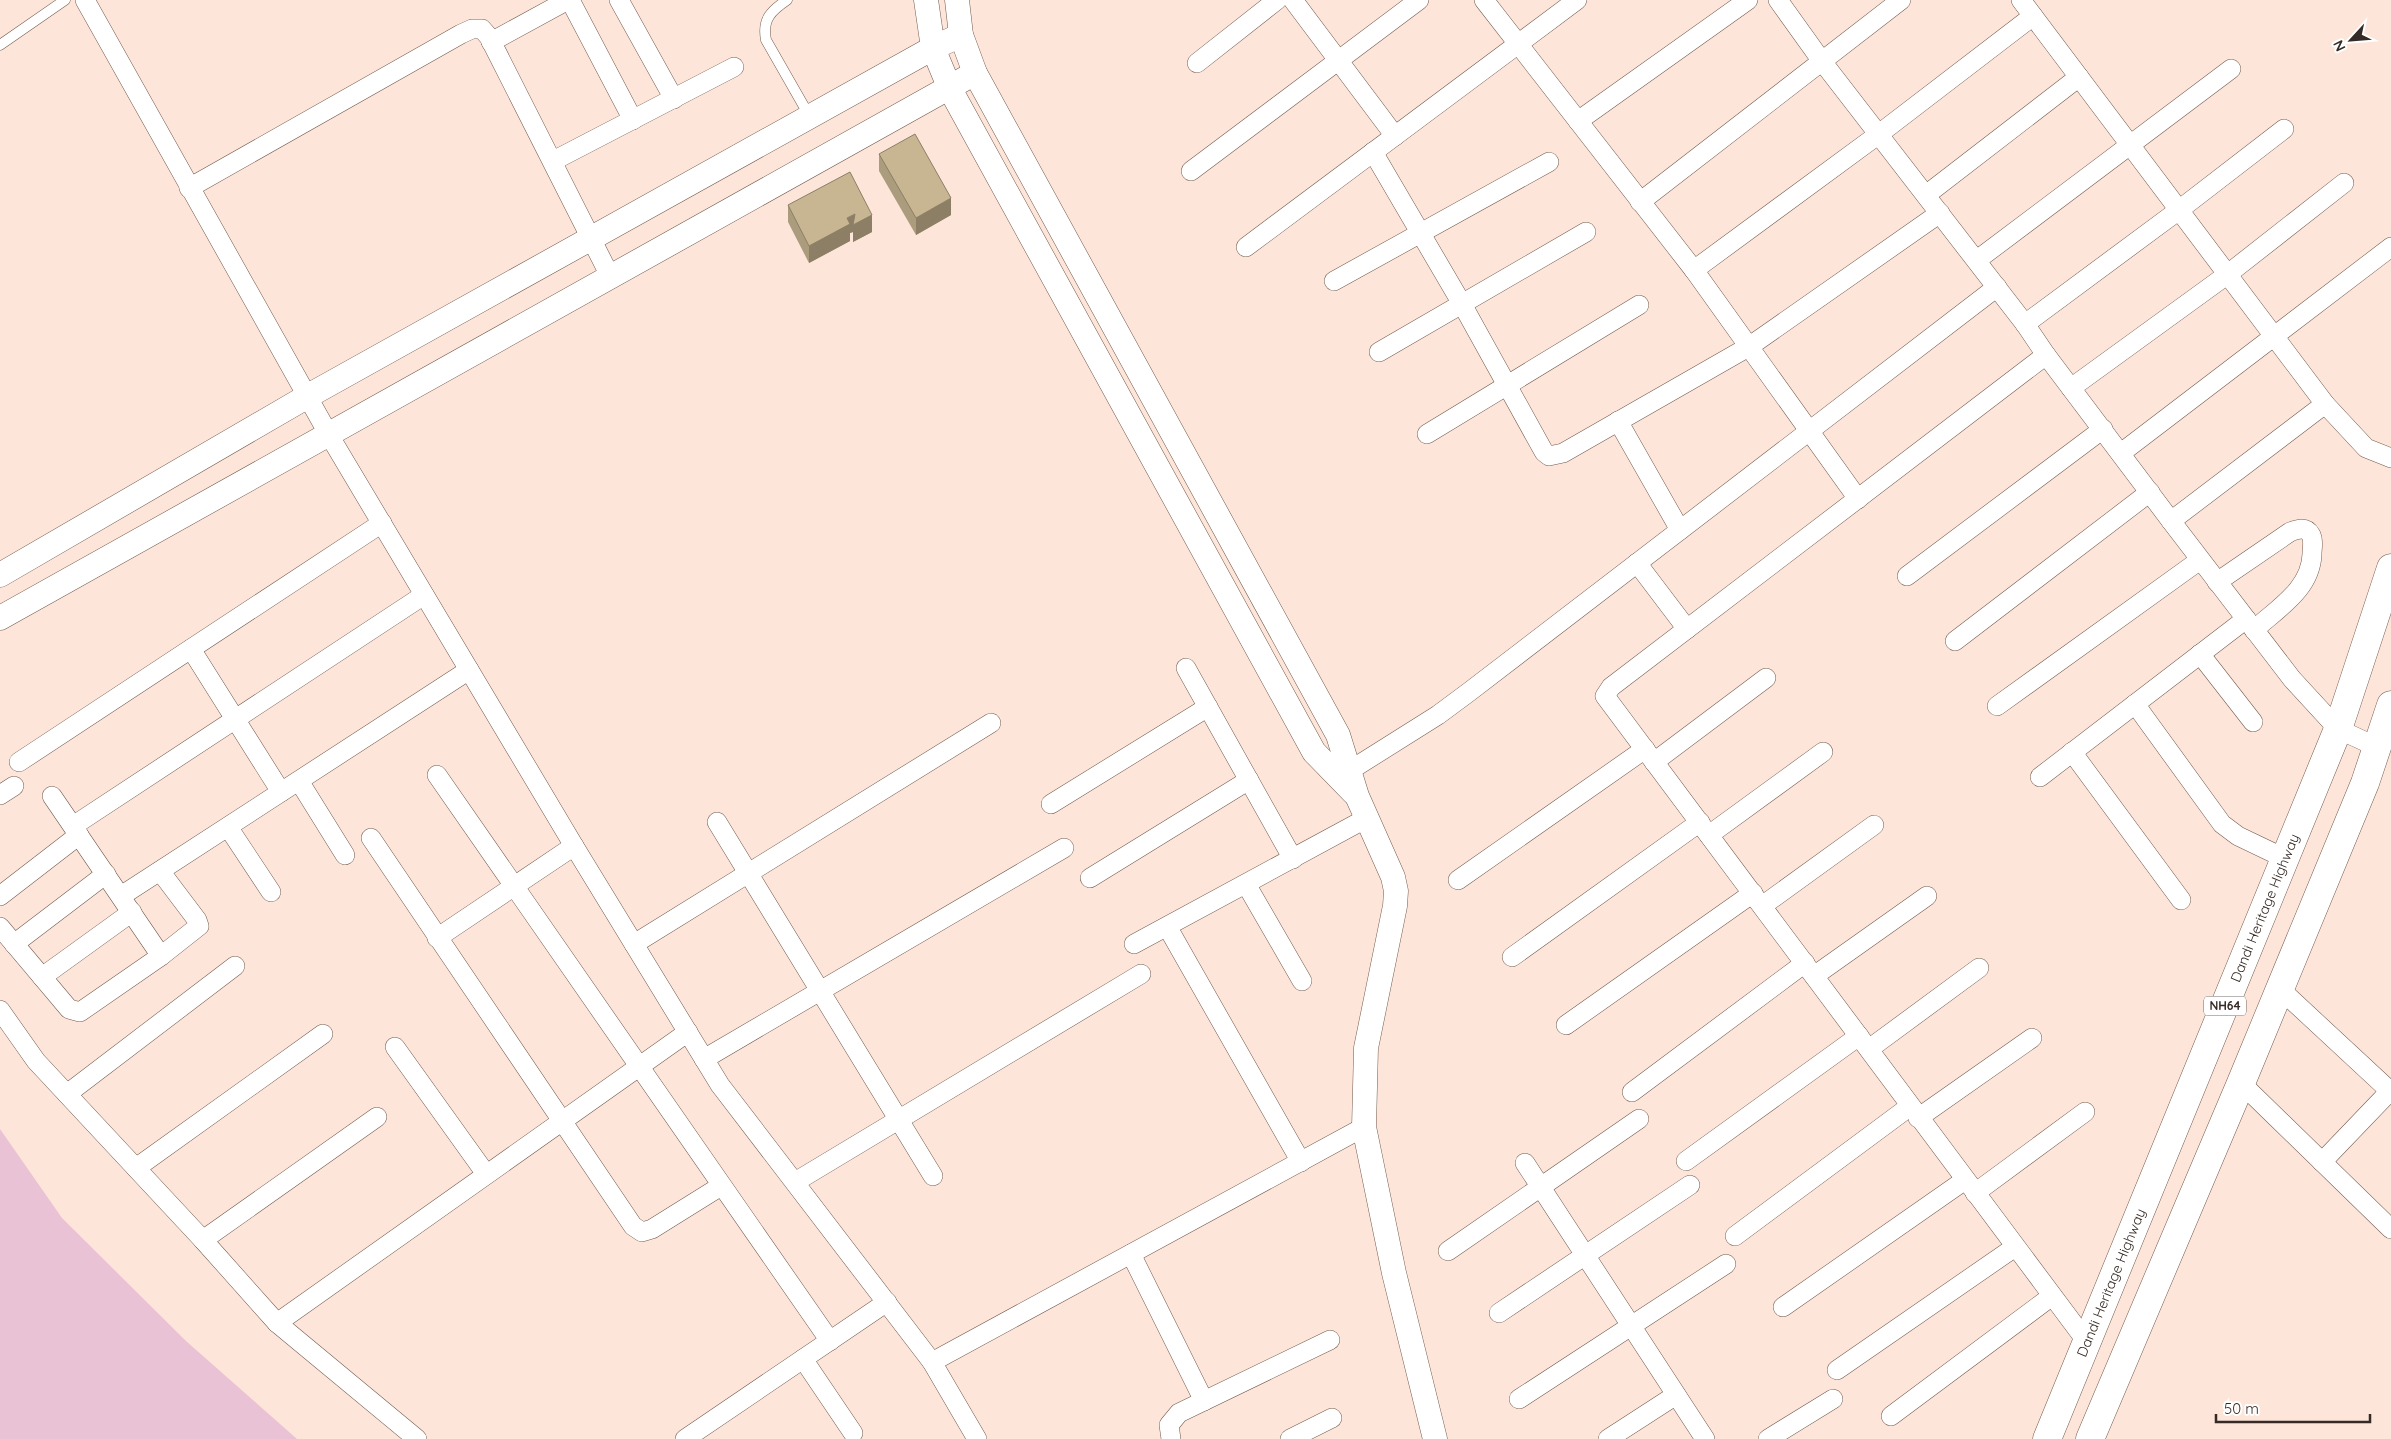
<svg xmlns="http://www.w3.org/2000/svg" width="2391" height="1439" viewBox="0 0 2391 1439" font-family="Quicksand,sans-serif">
  <rect width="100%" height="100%" fill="#fde5d9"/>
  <path fill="#eac2d6" d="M 0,1129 L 62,1218 L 186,1341 L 297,1439 L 0,1439 Z"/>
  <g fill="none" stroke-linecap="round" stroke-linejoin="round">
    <defs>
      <g id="service">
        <path d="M 787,0 C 771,11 762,19 766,40 L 810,117"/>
        <path d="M 0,45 L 65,0"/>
      </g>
      <g id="minor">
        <path d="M 85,0 L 329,435 L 574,846 L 720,1085 L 932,1362 L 977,1439"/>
        <path d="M 570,0 L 633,120"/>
        <path d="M 619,0 L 674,99"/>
        <path d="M 1293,0 L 1395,136"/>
        <path d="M 1484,0 L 1694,270 L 1858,499"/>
        <path d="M 1778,0 L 1821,60 L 2025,324 L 2046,355 L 2171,521 L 2292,679 L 2338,729 L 2377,747"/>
        <path d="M 2021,0 L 2325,404 L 2366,448 L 2391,458"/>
        <path d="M 491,42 L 568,0"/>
        <path d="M 1197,63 L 1277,0"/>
        <path d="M 1578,121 L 1748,0"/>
        <path d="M 1373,152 L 1462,304 L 1544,452 L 1549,456 L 1563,453 L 1750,346 L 1940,213"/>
        <path d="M 553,161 L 734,67"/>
        <path d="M 1191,171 L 1419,0"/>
        <path d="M 189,188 L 461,34 L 472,29 L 482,29 L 489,37 L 611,278"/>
        <path d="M 1926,195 L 2079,77"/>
        <path d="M 1640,202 L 1901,0"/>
        <path d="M 1246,247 L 1577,0"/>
        <path d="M 1977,260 L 2231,69"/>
        <path d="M 1694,270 L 1879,134 L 2033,16"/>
        <path d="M 1334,281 L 1549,162"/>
        <path d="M 2025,324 L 2179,210 L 2284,129"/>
        <path d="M 1379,352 L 1586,232"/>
        <path d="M 2046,355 L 1611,687 L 1605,696 L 2087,1342"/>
        <path d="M 2071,388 L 2228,274 L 2344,183"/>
        <path d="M 1618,421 L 1680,530"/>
        <path d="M 1427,434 L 1639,305"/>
        <path d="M 2121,453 L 2391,247"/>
        <path d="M 2171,521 L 2325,404"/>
        <path d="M 1637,563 L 1687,629"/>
        <path d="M 1907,576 L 2103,429"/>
        <path d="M 2217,582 L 2290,532 C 2298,529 2306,526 2311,535 C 2314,541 2312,548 2312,554 C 2311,589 2278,608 2254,630"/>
        <path d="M 1955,641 L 2150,492"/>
        <path d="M 191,649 L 281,792"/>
        <path d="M 2200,654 L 2253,722"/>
        <path d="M 1186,668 L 1293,859"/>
        <path d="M 2135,704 L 2222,824 L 2238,836 L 2286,859"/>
        <path d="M 1997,706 L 2200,560"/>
        <path d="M 2072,752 L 2181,900"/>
        <path d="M 19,762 L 382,523"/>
        <path d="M 1654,762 L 1766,678"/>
        <path d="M 1349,771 L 1438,715 L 1469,692 L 1997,287"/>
        <path d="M 437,775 L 830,1341"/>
        <path d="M 2040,777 L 2246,619"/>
        <path d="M 299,781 L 345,855"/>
        <path d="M 0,795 L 14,786"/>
        <path d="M 52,796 L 161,956"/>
        <path d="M 1051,804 L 1208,707"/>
        <path d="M 717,822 L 933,1176"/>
        <path d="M 73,826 L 424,595"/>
        <path d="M 228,827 L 271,892"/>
        <path d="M 1709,835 L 1823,752"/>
        <path d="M 371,838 L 633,1226 L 642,1232 L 652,1229 L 721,1186"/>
        <path d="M 1090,878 L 1249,780"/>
        <path d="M 1458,880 L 1645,749"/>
        <path d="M 1246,884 L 1302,981"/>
        <path d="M 0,896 L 79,835"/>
        <path d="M 121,896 L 469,670"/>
        <path d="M 1762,906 L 1874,825"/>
        <path d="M 0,927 L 69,1009 L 80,1012 L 161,956 L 199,926 L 197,920 L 160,871"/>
        <path d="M 1168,928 L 1301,1162"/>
        <path d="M 437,938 L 574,846"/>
        <path d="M 14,944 L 106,874"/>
        <path d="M 634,944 L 991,723"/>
        <path d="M 1134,944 L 1367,818"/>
        <path d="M 1512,957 L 1700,822"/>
        <path d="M 1814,976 L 1927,896"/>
        <path d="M 42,977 L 132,912"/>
        <path d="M 2279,988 L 2391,1092"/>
        <path d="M 0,1010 L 36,1061 L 203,1240 L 277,1323 L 417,1439"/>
        <path d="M 1566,1025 L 1753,893"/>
        <path d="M 395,1047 L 486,1174"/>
        <path d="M 1869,1049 L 1979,968"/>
        <path d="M 704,1059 L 1064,848"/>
        <path d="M 2241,1083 L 2391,1229"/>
        <path d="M 1632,1092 L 1805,963"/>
        <path d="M 67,1094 L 235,966"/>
        <path d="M 1918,1118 L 2032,1038"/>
        <path d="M 1686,1161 L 1859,1036"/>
        <path d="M 2322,1162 L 2390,1091"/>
        <path d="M 1525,1163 L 1705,1439"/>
        <path d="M 136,1168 L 323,1034"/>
        <path d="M 795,1182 L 1141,974"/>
        <path d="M 1975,1193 L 2085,1112"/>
        <path d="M 1735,1236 L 1909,1107"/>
        <path d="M 203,1240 L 377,1117"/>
        <path d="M 1448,1251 L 1639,1119"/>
        <path d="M 1131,1254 L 1204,1401"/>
        <path d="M 1783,1307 L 1965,1180"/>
        <path d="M 1499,1313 L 1690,1185"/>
        <path d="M 277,1323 L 688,1032"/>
        <path d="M 803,1359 L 853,1433"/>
        <path d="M 932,1362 L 1364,1127"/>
        <path d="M 1837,1370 L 2015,1247"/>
        <path d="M 1519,1399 L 1726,1264"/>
        <path d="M 1891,1416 L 2052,1296"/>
        <path d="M 685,1439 L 887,1302"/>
        <path d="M 1171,1439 L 1169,1425 L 1179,1413 L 1330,1340"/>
        <path d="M 1290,1439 L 1332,1418"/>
        <path d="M 1608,1439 L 1676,1395"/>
        <path d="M 1768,1439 L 1833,1399"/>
      </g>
      <g id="tertiary">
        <path d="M 926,0 L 933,48 L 950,89 L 1314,752 L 1354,793"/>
        <path d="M 957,0 L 961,35 L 975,73 L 1338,735 L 1357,796 L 1393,877 L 1396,891 L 1395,906 L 1366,1048 L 1364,1127 L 1394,1273 L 1435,1439"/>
        <path d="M 0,575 L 308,396 L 933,48 L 961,35"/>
        <path d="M 0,618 L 975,73"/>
      </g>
      <g id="primary">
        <path id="s1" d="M 2047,1439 L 2338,729 L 2391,568"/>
        <path d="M 2090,1439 L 2241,1083 L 2365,783 L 2391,705"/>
      </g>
    </defs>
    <use href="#service" stroke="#735b4d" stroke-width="11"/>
    <use href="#minor" stroke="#735b4d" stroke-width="20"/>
    <use href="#tertiary" stroke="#735b4d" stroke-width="25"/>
    <use href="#primary" stroke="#735b4d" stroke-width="29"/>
    <use href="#service" stroke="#fff" stroke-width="10"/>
    <use href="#minor" stroke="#fff" stroke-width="19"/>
    <use href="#tertiary" stroke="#fff" stroke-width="24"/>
    <use href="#primary" stroke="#fff" stroke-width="28"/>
  </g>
  <g fill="#ac9c7e">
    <path d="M 879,154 L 951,215 L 916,235 L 879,171 Z"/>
    <path d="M 788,205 L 872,232 L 853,242 L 853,232 L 850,233 L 850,241 L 809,263 L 788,222 Z"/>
  </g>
  <g fill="#8c7f66">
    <path d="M 951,198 L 951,215 L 916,235 L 916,218 Z"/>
    <path d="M 855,214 L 872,215 L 872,232 L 853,242 L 853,232 L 850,233 L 850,241 L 809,263 L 809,246 L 847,218 Z"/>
  </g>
  <g fill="#c8b592" stroke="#8c7f66">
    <path d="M 915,134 L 951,198 L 916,218 L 879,154 Z"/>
    <path d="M 850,172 L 872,215 L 853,225 L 855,214 L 847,218 L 850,224 L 809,246 L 788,205 Z"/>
  </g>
  <g text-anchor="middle" stroke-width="4" stroke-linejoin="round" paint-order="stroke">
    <rect fill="#fff" stroke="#726a66" stroke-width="1" x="2204" y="996.5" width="42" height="19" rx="4"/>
    <g font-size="12" font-weight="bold" fill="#352a25">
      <text x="2225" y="1010">NH64</text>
    </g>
    <g font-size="14" fill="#352a25" stroke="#fff">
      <text dy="5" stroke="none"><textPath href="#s1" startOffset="574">Dandi Heritage Highway</textPath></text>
      <text dy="5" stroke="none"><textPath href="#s1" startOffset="169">Dandi Heritage Highway</textPath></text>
    </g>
  </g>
  <g transform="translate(2351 40) rotate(244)" stroke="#ffffff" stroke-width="4" paint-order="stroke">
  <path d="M0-4L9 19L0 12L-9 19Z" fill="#352a25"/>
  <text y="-8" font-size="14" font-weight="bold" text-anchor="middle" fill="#352a25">N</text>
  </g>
  <path d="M2216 1414v8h154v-8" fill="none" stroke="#352a25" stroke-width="2.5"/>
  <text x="2224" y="1414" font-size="15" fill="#352a25" stroke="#ffffff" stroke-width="4" paint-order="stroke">50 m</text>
</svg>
